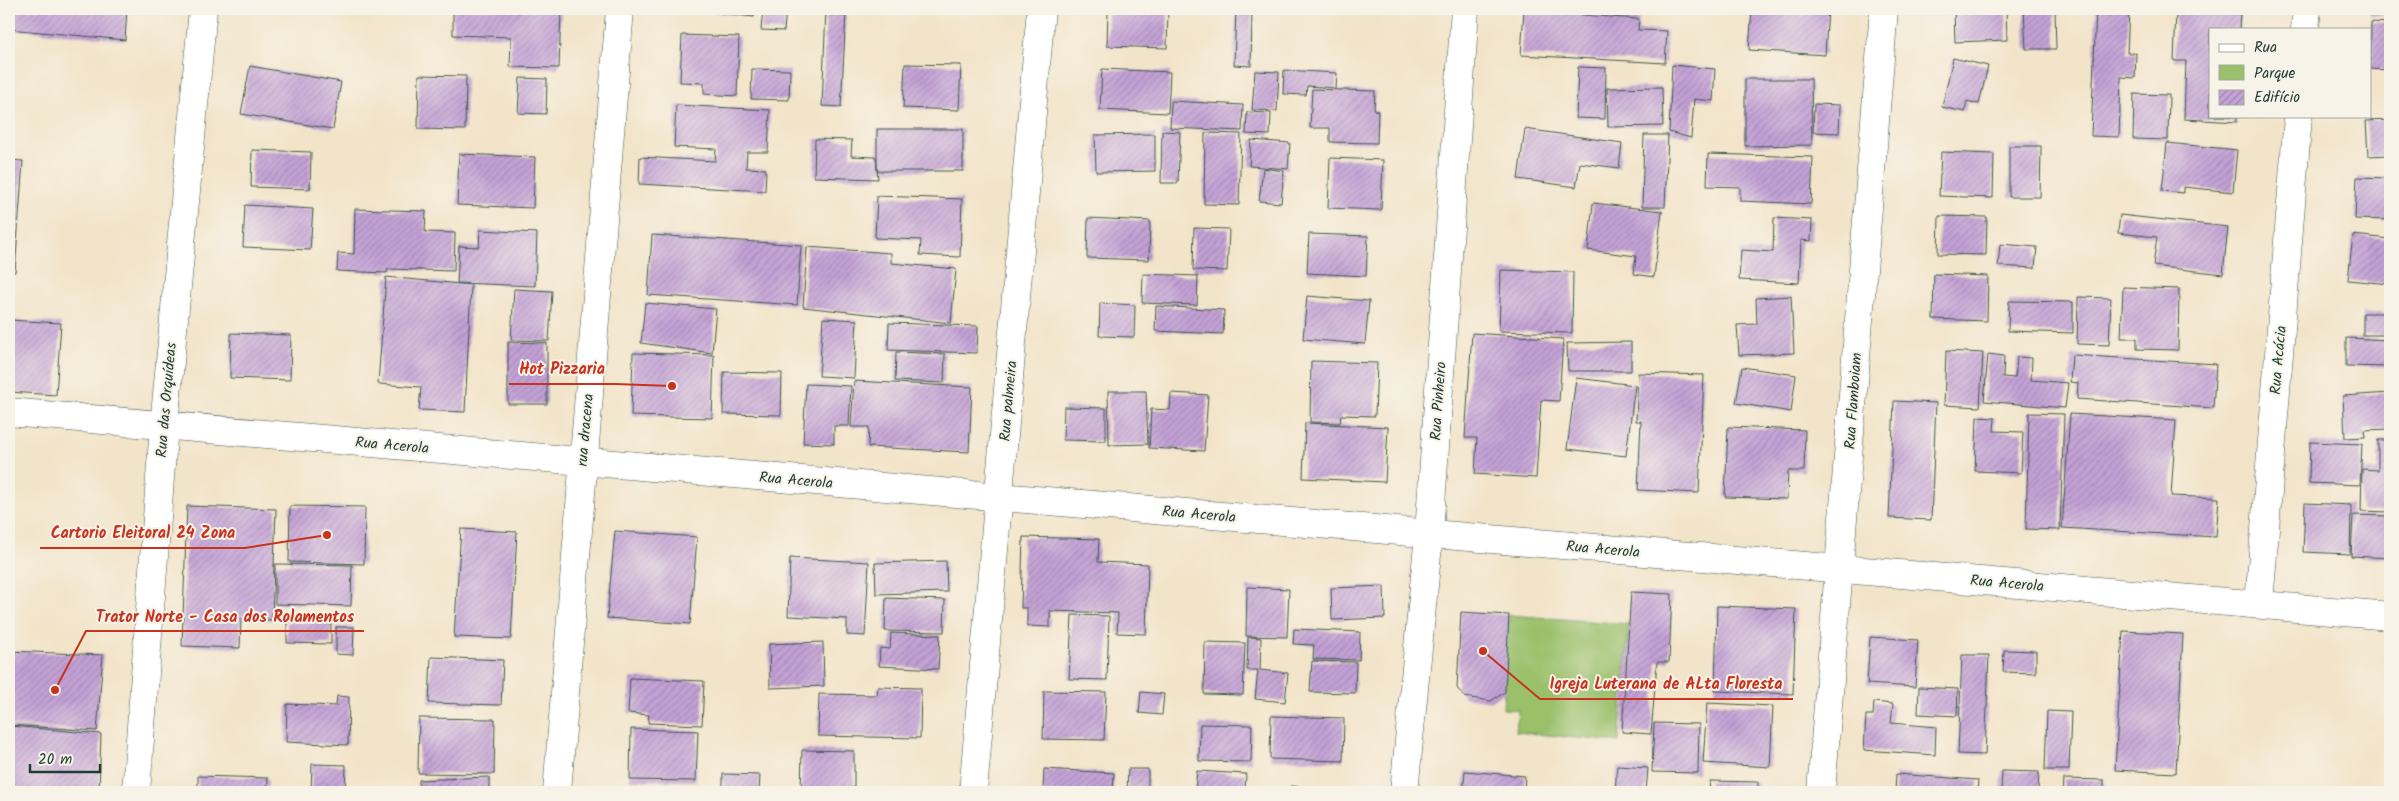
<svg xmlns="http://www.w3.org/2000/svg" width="2399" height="801" viewBox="0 0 2399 801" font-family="Kalam,sans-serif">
  <defs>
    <pattern id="building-hatch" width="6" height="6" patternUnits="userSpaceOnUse" patternTransform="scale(1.25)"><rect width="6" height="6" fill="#c4a2d7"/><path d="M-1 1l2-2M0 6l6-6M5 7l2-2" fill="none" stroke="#9f85af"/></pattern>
  </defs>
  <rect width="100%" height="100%" fill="#f7f3e8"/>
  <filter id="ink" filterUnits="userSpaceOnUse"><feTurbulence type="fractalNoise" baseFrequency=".02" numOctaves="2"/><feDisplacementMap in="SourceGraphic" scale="10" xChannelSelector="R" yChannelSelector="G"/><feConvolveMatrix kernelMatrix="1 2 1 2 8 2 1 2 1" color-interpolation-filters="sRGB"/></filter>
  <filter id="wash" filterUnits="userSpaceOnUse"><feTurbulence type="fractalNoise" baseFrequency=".0096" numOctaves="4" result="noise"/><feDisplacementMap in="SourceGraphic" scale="20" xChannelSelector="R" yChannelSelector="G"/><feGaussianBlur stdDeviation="1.12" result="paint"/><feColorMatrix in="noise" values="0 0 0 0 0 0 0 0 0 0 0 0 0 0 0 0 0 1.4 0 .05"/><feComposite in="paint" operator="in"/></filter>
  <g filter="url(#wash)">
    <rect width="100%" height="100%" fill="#f2e4c9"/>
    <path fill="#9ac06b" stroke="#5c7e50" d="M 1509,615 L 1629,624 L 1619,742 L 1516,732 L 1518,710 L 1503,709 Z"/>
    <g id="blocks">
      <g fill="url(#building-hatch)">
        <path d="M 9,9 L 127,9 L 125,40 L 9,29 Z"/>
        <path d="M 453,9 L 561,9 L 559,68 L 510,67 L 511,37 L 453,35 Z"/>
        <path d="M 690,9 L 755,9 L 754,17 Z"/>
        <path d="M 763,9 L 786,9 L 784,31 L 761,30 Z"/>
        <path d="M 826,9 L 858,9 L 858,13 L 846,13 L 841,107 L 822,106 Z"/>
        <path d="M 1108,9 L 1168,9 L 1167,48 L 1107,46 Z"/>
        <path d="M 1236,9 L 1252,9 L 1251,66 L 1234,65 Z"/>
        <path d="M 1524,9 L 1582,9 L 1582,15 L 1639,19 L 1638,30 L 1667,31 L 1665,63 L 1521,55 Z"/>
        <path d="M 1752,9 L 1828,9 L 1825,55 L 1749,50 Z"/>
        <path d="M 1954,9 L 2006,9 L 2007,40 L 1955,42 Z"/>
        <path d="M 2024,9 L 2055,9 L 2056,49 L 2026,49 Z"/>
        <path d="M 2096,9 L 2129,9 L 2127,53 L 2136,53 L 2135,78 L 2121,77 L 2119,137 L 2091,136 Z"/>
        <path d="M 2370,9 L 2390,9 L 2390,16 L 2370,15 Z"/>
        <path d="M 2176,11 L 2240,14 L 2239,29 L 2210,29 L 2210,116 L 2237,116 L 2237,122 L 2184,119 L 2186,61 L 2174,61 Z"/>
        <path d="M 2371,22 L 2390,23 L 2390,70 L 2370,69 Z"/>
        <path d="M 682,35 L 739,37 L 737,96 L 704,94 L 704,83 L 680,82 Z"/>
        <path d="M 1953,58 L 1988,66 L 1979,104 L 1967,101 L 1965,112 L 1942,107 Z"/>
        <path d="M 905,64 L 961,65 L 959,110 L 903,108 Z"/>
        <path d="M 1672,65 L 1715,69 L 1713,101 L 1694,99 L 1691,138 L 1669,132 Z"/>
        <path d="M 250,66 L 341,82 L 333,129 L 241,114 Z"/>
        <path d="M 1578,67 L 1606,68 L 1605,119 L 1576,118 Z"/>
        <path d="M 752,69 L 790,70 L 789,100 L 751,99 Z"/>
        <path d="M 1102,69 L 1170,72 L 1168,113 L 1100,110 Z"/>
        <path d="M 1284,70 L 1337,73 L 1336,88 L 1307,86 L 1306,95 L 1283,94 Z"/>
        <path d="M 1255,71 L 1279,72 L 1277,111 L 1252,110 Z"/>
        <path d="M 419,75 L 466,76 L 465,130 L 418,129 Z"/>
        <path d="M 520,78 L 547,79 L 546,114 L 518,113 Z"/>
        <path d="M 1745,79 L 1811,79 L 1812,145 L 1745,146 Z"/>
        <path d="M 1662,87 L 1663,126 L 1608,127 L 1607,88 Z"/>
        <path d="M 1312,89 L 1375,91 L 1374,110 L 1378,111 L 1377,143 L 1330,142 L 1330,128 L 1310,128 Z"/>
        <path d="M 2134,94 L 2169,95 L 2168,140 L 2133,139 Z"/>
        <path d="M 1171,101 L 1243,105 L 1242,131 L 1170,128 Z"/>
        <path d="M 1814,104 L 1840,105 L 1839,133 L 1813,132 Z"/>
        <path d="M 676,105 L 770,110 L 768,152 L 747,152 L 746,168 L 766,169 L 765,191 L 639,184 L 640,157 L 715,161 L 716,149 L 674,147 Z"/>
        <path d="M 1247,112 L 1271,113 L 1270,135 L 1246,134 Z"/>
        <path d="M 2390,120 L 2390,155 L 2368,156 L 2366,121 Z"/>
        <rect x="877" y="129" width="86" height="42"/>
        <path d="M 1525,129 L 1622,143 L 1619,168 L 1580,163 L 1576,187 L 1518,179 Z"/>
        <path d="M 1162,131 L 1180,132 L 1178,183 L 1161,183 Z"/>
        <path d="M 1205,133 L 1241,134 L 1239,205 L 1204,204 Z"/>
        <path d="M 1155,134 L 1155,171 L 1096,172 L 1095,135 Z"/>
        <path d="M 1644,135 L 1668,135 L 1665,207 L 1642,207 Z"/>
        <path d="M 815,139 L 852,140 L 851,156 L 876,157 L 878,179 L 814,177 Z"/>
        <path d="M 1251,140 L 1290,143 L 1288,169 L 1249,166 Z"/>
        <path d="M 2167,143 L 2237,150 L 2233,192 L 2184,187 L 2184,193 L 2162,191 Z"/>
        <path d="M 2009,146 L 2041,146 L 2040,197 L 2009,197 Z"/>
        <path d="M 252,150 L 311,152 L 310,189 L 251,187 Z"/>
        <path d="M 1941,152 L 1994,154 L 1993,198 L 1939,196 Z"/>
        <path d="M 459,154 L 535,157 L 533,208 L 457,205 Z"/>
        <path d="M 1708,154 L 1813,157 L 1811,204 L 1740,201 L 1740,187 L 1707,186 Z"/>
        <path d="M 1330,158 L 1383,160 L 1381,210 L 1328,208 Z"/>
        <path d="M 9,160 L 23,161 L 15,272 L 9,272 Z"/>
        <path d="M 1263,168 L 1284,171 L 1281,203 L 1259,201 Z"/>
        <path d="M 2357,177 L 2390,178 L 2390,220 L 2355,219 Z"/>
        <path d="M 877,196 L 962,199 L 960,257 L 920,255 L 921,240 L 875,238 Z"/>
        <path d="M 1593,203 L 1662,211 L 1654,277 L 1634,274 L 1636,256 L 1588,250 Z"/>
        <path d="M 245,205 L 313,209 L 310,250 L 243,247 Z"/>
        <path d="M 355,209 L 426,211 L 425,232 L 455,233 L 454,271 L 388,269 L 387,273 L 337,271 L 338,253 L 354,254 Z"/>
        <path d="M 2120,215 L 2228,227 L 2223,274 L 2153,266 L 2157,237 L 2118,233 Z"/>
        <path d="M 1939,216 L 1987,217 L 1986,255 L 1938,254 Z"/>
        <path d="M 1088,218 L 1150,221 L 1149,260 L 1087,258 Z"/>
        <path d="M 1774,218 L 1812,220 L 1811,241 L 1801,240 L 1799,283 L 1739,280 L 1741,250 L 1773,252 Z"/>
        <path d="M 1194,228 L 1229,229 L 1227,271 L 1193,270 Z"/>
        <path d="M 480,230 L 537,233 L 535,286 L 457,283 L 459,246 L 479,247 Z"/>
        <path d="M 1309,234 L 1368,236 L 1366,276 L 1307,273 Z"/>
        <path d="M 652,235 L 801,245 L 797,305 L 648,295 Z"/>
        <path d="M 2353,235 L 2390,239 L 2390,284 L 2348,280 Z"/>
        <path d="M 2000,244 L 2037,247 L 2035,268 L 1998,266 Z"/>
        <path d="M 807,247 L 891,253 L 891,263 L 956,269 L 951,323 L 803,307 Z"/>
        <path d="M 1501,270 L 1573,272 L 1572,333 L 1499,331 Z"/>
        <path d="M 1143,274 L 1198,276 L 1197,305 L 1142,303 Z"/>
        <path d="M 1934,274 L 1988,276 L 1987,321 L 1933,319 Z"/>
        <path d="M 386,277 L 471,285 L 465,412 L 419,410 L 421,387 L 378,384 Z"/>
        <path d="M 2123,287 L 2179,289 L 2178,350 L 2137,349 L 2137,338 L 2121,338 Z"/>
        <path d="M 514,289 L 552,291 L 549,341 L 511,340 Z"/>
        <path d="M 1307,296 L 1369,301 L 1365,344 L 1303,339 Z"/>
        <path d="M 1791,296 L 1794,353 L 1739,355 L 1737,325 L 1757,324 L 1756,298 Z"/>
        <path d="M 2078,297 L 2111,298 L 2109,345 L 2077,344 Z"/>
        <path d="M 2009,301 L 2073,302 L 2073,333 L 2008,331 Z"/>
        <path d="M 645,303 L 716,309 L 712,353 L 641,343 Z"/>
        <path d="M 1100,303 L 1135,305 L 1134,337 L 1099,336 Z"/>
        <path d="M 1156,306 L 1224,310 L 1223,334 L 1155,331 Z"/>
        <rect x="2363" y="313" width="27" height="22"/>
        <path d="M 823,318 L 857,320 L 854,378 L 819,376 Z"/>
        <path d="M 9,320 L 61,323 L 56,395 L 9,392 Z"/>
        <path d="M 889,323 L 978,326 L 977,353 L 888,350 Z"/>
        <path d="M 231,333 L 291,335 L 290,380 L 230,378 Z"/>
        <path d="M 1472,333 L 1563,339 L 1559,401 L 1541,400 L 1536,478 L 1475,474 L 1477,438 L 1465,438 Z"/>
        <path d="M 2346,338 L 2390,340 L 2390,367 L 2346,366 Z"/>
        <path d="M 508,342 L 547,343 L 547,404 L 508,404 Z"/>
        <path d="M 1631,342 L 1631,371 L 1568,371 L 1567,343 Z"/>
        <path d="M 1946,351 L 1983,353 L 1980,407 L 1944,405 Z"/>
        <path d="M 896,352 L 945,354 L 944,383 L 895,381 Z"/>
        <path d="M 633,353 L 714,355 L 712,418 L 631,416 Z"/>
        <path d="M 1988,354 L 2004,356 L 2003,377 L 2015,378 L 2017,357 L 2032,358 L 2031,380 L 2068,383 L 2065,408 L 1984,401 Z"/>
        <path d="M 2072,355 L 2216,364 L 2213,408 L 2077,399 L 2078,383 L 2070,382 Z"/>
        <path d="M 1311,361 L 1377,363 L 1375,416 L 1341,415 L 1340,423 L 1310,422 Z"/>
        <path d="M 1742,367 L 1796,375 L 1791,412 L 1736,403 Z"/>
        <path d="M 724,372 L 782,373 L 781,415 L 723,414 Z"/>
        <path d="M 1638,373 L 1704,375 L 1699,493 L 1638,490 L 1641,421 L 1636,421 Z"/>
        <path d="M 1576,378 L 1635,385 L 1626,456 L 1567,449 Z"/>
        <path d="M 854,381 L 972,387 L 969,452 L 868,447 L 869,427 L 851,427 Z"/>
        <path d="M 806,384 L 851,386 L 849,426 L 834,426 L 834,444 L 803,443 Z"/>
        <path d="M 1108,391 L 1146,391 L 1148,444 L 1109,445 Z"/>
        <path d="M 1171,393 L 1208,395 L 1204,451 L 1149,448 L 1151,409 L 1170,410 Z"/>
        <path d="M 2390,393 L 2390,429 L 2364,430 L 2365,437 L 2345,438 L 2343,396 Z"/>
        <path d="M 1894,401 L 1936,403 L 1931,520 L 1889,518 Z"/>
        <path d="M 1064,407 L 1106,408 L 1106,441 L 1063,440 Z"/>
        <path d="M 2029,413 L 2064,414 L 2060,530 L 2026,529 Z"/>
        <path d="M 2070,414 L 2176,420 L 2171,496 L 2219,498 L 2216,537 L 2062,528 Z"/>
        <path d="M 1977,417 L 1995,418 L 1994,431 L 2023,432 L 2021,473 L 1975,471 Z"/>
        <path d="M 1305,423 L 1388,427 L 1385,482 L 1303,478 Z"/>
        <path d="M 1728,427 L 1805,430 L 1804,471 L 1788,471 L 1787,499 L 1725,497 Z"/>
        <path d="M 2378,440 L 2390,440 L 2390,512 L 2361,511 L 2362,469 L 2378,470 Z"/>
        <path d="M 2310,442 L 2362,444 L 2360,485 L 2309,483 Z"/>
        <path d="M 2305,503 L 2351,505 L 2350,554 L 2303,552 Z"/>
        <path d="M 187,506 L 276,509 L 272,620 L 241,619 L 240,648 L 182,646 Z"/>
        <path d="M 290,506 L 365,507 L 364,564 L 289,562 Z"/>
        <path d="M 2353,515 L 2390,516 L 2390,558 L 2351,556 Z"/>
        <path d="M 461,529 L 517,532 L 511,639 L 454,637 Z"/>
        <path d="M 615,531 L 697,537 L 690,624 L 607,618 Z"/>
        <path d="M 1023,537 L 1099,539 L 1098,562 L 1148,564 L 1146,634 L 1117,633 L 1118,613 L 1050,611 L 1050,627 L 1027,626 L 1027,608 L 1021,608 Z"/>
        <path d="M 790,558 L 869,562 L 865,636 L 847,635 L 847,619 L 788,616 Z"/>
        <path d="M 946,561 L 947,592 L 876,594 L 875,563 Z"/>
        <path d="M 275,564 L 352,565 L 351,606 L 275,604 Z"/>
        <path d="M 1384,586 L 1385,618 L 1332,620 L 1331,588 Z"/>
        <path d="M 1247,587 L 1289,589 L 1287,637 L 1246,636 Z"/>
        <path d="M 1631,592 L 1672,594 L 1669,662 L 1657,662 L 1651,734 L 1622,732 Z"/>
        <path d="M 886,598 L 945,600 L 944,632 L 885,631 Z"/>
        <path d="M 1717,606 L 1796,609 L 1793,694 L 1715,691 Z"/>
        <path d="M 1461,612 L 1509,615 L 1505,692 L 1491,701 L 1464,697 L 1457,688 Z"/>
        <path d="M 1072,615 L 1109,616 L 1107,680 L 1069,679 Z"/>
        <path d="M 287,622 L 331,622 L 331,644 L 287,643 Z"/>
        <path d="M 336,627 L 354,627 L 353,655 L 336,654 Z"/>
        <path d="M 1294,629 L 1360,632 L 1359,660 L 1313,659 L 1314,645 L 1293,644 Z"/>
        <path d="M 2123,631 L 2183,634 L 2176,773 L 2115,770 Z"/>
        <path d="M 891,633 L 940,635 L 938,669 L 879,666 L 880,648 L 890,649 Z"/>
        <path d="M 1248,637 L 1261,638 L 1260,670 L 1288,673 L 1285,702 L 1255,699 L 1258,670 L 1247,670 Z"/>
        <path d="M 1870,637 L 1918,640 L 1915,687 L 1867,684 Z"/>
        <path d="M 823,642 L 824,686 L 770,688 L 769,644 Z"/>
        <path d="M 1205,642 L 1245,643 L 1243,695 L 1204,694 Z"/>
        <path d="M 2004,650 L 2036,651 L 2036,673 L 2003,672 Z"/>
        <path d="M 9,651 L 103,655 L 97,731 L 9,725 Z"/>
        <path d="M 1962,655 L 1989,655 L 1985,755 L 1958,754 Z"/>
        <path d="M 431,657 L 503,660 L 501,705 L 429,703 Z"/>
        <path d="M 1312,661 L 1356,662 L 1355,693 L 1310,692 Z"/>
        <path d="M 630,678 L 704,681 L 702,725 L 648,723 L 649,715 L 628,713 Z"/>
        <path d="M 878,687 L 921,688 L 920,738 L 818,736 L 819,694 L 877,695 Z"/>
        <path d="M 1919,687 L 1958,689 L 1957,716 L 1918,714 Z"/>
        <path d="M 1044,691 L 1106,692 L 1104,740 L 1043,739 Z"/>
        <path d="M 1141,692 L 1164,694 L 1162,715 L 1139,713 Z"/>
        <path d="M 337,696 L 349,697 L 348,745 L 286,742 L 287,704 L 336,706 Z"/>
        <path d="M 1874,702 L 1893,704 L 1891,723 L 1936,727 L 1935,755 L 1864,750 L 1866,715 L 1873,715 Z"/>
        <path d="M 1707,703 L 1773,706 L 1770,767 L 1703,763 Z"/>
        <path d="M 2047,711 L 2071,712 L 2069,770 L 2045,770 Z"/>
        <path d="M 1271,716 L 1344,718 L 1343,761 L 1270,759 Z"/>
        <path d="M 419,718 L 495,719 L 494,774 L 418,773 Z"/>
        <path d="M 1654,723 L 1699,724 L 1698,773 L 1652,772 Z"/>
        <path d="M 1200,724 L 1252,725 L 1251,762 L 1199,761 Z"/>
        <path d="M 9,726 L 101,734 L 99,792 L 9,792 Z"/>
        <path d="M 631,729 L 698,731 L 696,781 L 630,780 Z"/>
        <path d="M 802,750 L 854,751 L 854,792 L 801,792 Z"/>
        <path d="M 312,764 L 346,765 L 345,792 L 311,792 Z"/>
        <path d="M 1617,766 L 1648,768 L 1646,792 L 1615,792 Z"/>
        <path d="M 1044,769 L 1114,773 L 1113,792 L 1043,792 Z"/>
        <path d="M 1128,769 L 1148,769 L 1148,792 L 1127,792 Z"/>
        <path d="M 1197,771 L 1246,774 L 1245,792 L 1195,792 Z"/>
        <path d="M 1465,771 L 1525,776 L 1524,792 L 1463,792 Z"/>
        <path d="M 2002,771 L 2039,772 L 2038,792 L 2001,792 Z"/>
        <path d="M 723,774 L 760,775 L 759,792 L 723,792 Z"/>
        <path d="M 1896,774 L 1978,780 L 1977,792 L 1895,792 Z"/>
        <path d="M 198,776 L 268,778 L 267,792 L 198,792 Z"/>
        <path d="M 489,777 L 489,792 L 419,792 L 419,780 Z"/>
        <path d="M 2064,779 L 2104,780 L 2104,792 L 2063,792 Z"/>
        <path d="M 1710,781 L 1758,782 L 1758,792 L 1709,792 Z"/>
        <path d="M 1291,786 L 1332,789 L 1332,792 L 1291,792 Z"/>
      </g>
    </g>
  </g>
  <g filter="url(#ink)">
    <use href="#blocks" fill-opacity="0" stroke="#3f564a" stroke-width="1"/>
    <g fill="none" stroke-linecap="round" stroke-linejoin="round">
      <defs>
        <g id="minor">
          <path d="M 2305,29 L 2307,9"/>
          <path d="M 9,412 L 2390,616"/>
          <path d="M 2259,604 L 2298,116"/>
          <path d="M 136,792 L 164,426 L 203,9"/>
          <path d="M 557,792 L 620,9"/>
          <path d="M 973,792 L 1041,9"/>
          <path d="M 1404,792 L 1429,534 L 1465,9"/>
          <path d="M 1821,792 L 1884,9"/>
        </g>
      </defs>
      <use href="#minor" stroke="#3f564a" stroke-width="29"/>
      <use href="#minor" stroke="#fff" stroke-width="28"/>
    </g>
  </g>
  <g text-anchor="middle" stroke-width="4" stroke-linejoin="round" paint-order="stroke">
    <g font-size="15" fill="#1f3d34" stroke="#f7f3e8">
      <text transform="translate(2278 360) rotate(-85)" y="5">Rua Acácia</text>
      <text transform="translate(166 400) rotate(-85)" y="5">Rua das Orquídeas</text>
      <text transform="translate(1008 401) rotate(-85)" y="5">Rua palmeira</text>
      <text transform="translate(1438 401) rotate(-86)" y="5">Rua Pinheiro</text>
      <text transform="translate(1853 401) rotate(-86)" y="5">Rua Flamboiam</text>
      <text transform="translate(585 430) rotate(-85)" y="5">rua dracena</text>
      <text transform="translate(392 445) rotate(5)" y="5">Rua Acerola</text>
      <text transform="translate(796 480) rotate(5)" y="5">Rua Acerola</text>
      <text transform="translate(1199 514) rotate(5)" y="5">Rua Acerola</text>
      <text transform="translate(1603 549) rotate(5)" y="5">Rua Acerola</text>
      <text transform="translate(2007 583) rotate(5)" y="5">Rua Acerola</text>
    </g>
  </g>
  <path fill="none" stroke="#c8321e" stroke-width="2" d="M672 386L615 384H509M327 535L245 548H40M55 690L86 631H364M1483 651L1540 699H1793"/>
  <g fill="#c8321e" stroke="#f7f3e8" stroke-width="2">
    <circle cx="672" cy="386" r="5"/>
    <circle cx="327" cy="535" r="5"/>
    <circle cx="55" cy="690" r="5"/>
    <circle cx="1483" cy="651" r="5"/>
  </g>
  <g font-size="16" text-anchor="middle" font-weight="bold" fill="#c8321e" stroke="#f7f3e8" stroke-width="4" stroke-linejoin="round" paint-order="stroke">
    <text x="562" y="374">Hot Pizzaria</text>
    <text x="143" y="538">Cartorio Eleitoral 24 Zona</text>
    <text x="225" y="622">Trator Norte - Casa dos Rolamentos</text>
    <text x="1666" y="689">Igreja Luterana de ALta Floresta</text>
  </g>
  <rect width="2399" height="801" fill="none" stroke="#f7f3e8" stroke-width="30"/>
  <rect x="2209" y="28" width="162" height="90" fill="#f7f3e8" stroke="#a1aaa0"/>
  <rect x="2219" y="44" width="25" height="8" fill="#ffffff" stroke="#a1aaa0"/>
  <text x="2254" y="52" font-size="15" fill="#1f3d34">Rua</text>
  <rect x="2219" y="65" width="25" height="15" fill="#9ac06b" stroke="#a1aaa0"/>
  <text x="2254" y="78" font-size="15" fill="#1f3d34">Parque</text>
  <rect x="2219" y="90" width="25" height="15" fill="url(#building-hatch)" stroke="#a1aaa0"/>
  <text x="2254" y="102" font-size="15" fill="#1f3d34">Edifício</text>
  <path d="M30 764v8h70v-8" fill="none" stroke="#1f3d34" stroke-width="2.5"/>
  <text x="38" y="764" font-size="15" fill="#1f3d34" stroke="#f7f3e8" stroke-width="4" paint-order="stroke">20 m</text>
</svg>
